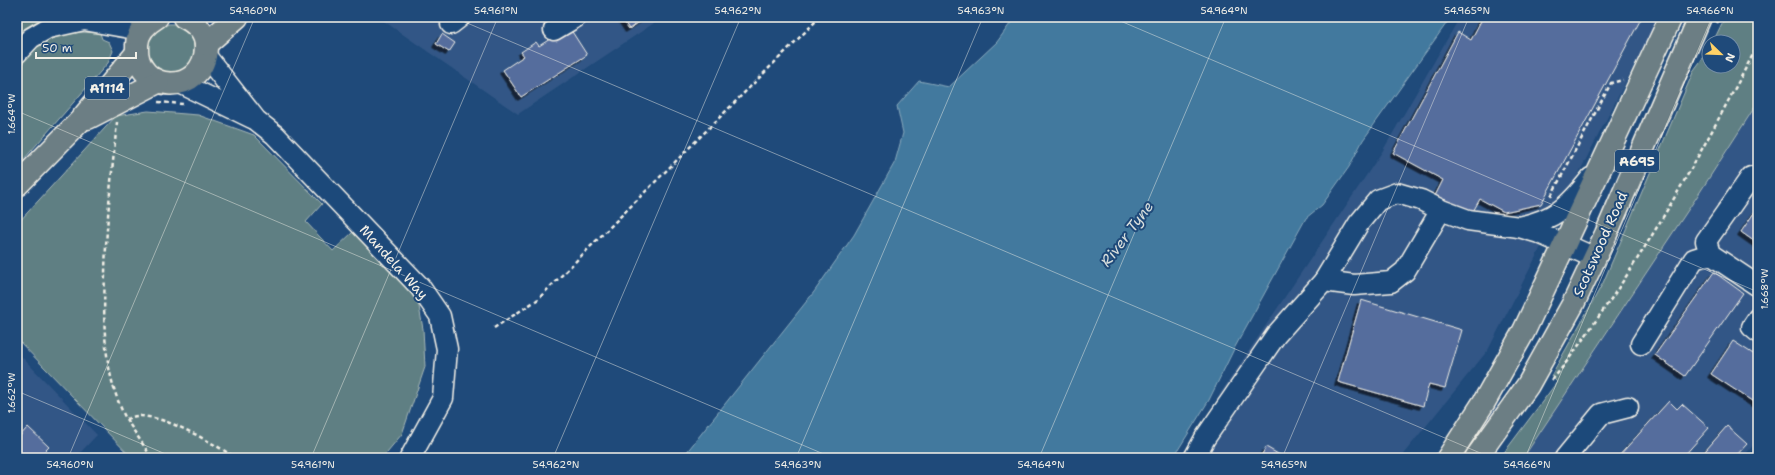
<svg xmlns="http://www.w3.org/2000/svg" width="1775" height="475" viewBox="0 0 1775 475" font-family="'Shantell Sans',sans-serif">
  <defs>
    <filter id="shadow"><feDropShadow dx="-3.5" dy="3.5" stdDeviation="0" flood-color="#0009"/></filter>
  </defs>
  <rect width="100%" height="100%" fill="#1f4a7a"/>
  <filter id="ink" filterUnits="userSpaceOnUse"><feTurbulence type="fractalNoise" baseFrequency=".025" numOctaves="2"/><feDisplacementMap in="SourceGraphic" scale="8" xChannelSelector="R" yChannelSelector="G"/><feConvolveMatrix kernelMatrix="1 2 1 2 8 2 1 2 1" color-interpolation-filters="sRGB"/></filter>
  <g filter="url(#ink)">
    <g fill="#335786">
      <path d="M 378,17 L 663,17 L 518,114 Z"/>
      <path d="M 1460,17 L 1659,17 L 1488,350 L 1400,458 L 1188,458 L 1220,394 L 1382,152 Z"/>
      <path d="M 1758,102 L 1758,440 L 1742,458 L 1523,458 L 1700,192 Z"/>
      <path d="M 17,352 L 97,435 L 75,458 L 17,458 Z"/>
    </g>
    <g fill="#5e7f83" stroke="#a9b8b6">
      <path d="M 17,17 L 44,17 L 25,28 L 17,38 Z"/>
      <path d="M 1725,17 L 1758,17 L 1758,102 L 1700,192 L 1523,458 L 1500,458 L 1557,382 L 1551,376 L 1603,283 L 1694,70 L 1709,50 L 1709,66 L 1733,66 L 1733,42 L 1713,42 Z"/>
      <path d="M 169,24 L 177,24 L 192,31 L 198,55 L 181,73 C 176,73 170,74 165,73 C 147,69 144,44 155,32 C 159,28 164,26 169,24 Z"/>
      <path d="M 77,32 L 100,33 L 102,39 L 109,42 L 113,51 L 108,63 L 17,167 L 17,69 C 27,44 53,37 77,32 Z"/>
      <path d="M 148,111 L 198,115 L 254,135 L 322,204 L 306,222 L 333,251 L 354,231 L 418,301 L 423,329 L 425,367 L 402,434 L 382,458 L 132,458 L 17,339 L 17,224 L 116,116 Z"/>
    </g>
    <path fill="#42799e" stroke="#89a9bc" d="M 1015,17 L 1451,17 L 1363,140 L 1349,167 L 1322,205 L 1306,218 L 1235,347 L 1209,400 L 1173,458 L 682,458 L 814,292 L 854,235 L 895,162 L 903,133 L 897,106 L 919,81 L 949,87 L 997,42 Z"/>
    <g fill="#556d9d" stroke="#f4f1e8" filter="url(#shadow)">
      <path d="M 621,17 L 647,17 L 629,29 Z"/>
      <path d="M 1483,17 L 1642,17 L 1541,204 L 1504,212 L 1480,199 L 1471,215 L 1435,196 L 1443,180 L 1393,153 L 1458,32 L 1471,40 Z"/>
      <path d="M 569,27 L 587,55 L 521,97 L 503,70 L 524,56 L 521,52 L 536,42 L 539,46 Z"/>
      <path d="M 442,34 L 455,43 L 449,52 L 436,44 Z"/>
      <path d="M 1758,207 L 1758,244 L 1741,232 Z"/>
      <path d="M 1714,272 L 1743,293 L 1685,376 L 1655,355 Z"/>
      <path d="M 1361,300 L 1462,330 L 1445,388 L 1429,384 L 1423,406 L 1338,382 Z"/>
      <path d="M 1733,341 L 1758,357 L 1758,405 L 1711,374 Z"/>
      <path d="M 1669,401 L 1677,409 L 1682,404 L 1709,428 L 1682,458 L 1617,458 Z"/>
      <path d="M 1727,426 L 1747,444 L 1734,458 L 1699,458 Z"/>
      <path d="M 28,427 L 49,447 L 38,458 L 17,458 L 17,439 Z"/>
      <path d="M 1266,447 L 1285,458 L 1260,458 Z"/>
    </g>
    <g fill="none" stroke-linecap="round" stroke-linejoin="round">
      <defs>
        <g id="minor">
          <path d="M 451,24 L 460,17"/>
          <path d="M 554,30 L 576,17"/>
          <path d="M 17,53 L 31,38 L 48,28 L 84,20 L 141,30"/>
          <path d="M 206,56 L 256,120 L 275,135 L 420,287 L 440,316 L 447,349 L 443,398 L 410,458"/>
          <path d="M 180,83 L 252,118"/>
          <path d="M 1751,177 L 1706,241 L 1710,254 L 1758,286"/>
          <path d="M 1519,227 C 1556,219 1568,207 1591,178"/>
          <path d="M 1324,281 L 1359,223 L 1378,200 L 1397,193 L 1421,200 L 1441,210"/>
          <path d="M 1758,318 L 1752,327 L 1758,332"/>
          <path d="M 1641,344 L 1694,259 L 1710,254"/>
          <path d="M 1194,458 L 1205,438 L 1276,335 L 1324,281 L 1354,285 L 1391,282 L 1405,271 L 1441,210 L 1468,220 L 1519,227 L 1539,233 L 1595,258"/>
          <path d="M 1565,458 L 1601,414 L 1628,407"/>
        </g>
        <g id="major">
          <path d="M 157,17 C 147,23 137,32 137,45 C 134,95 205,97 206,47 C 206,33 196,23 184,17"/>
          <path d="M 206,44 L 237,17"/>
          <path d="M 88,118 L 158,82"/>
          <path d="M 17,185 L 79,122 L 136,54"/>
          <path d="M 1448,458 L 1484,402 L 1524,331 L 1671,17"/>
          <path d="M 1476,458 L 1528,385 L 1573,304 L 1606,234 L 1700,17"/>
        </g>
      </defs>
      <use href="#minor" stroke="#f4f1e8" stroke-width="23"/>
      <use href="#major" stroke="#f4f1e8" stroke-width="25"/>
      <g stroke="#f4f1e8" stroke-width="2.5" stroke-dasharray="4 3" stroke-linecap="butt">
        <path d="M 1717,23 L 1720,17"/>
        <path d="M 158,102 L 183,104"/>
        <path d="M 117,122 C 112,173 106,223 105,274 C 103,324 103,373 126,419 C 130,418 136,415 141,416 C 170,418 211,442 236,458"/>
        <path d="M 1551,196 L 1611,83 L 1623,80"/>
        <path d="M 494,328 L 537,300 L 817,20"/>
        <path d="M 1552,380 C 1574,354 1592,326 1611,299 C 1666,218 1712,132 1758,45"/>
        <path d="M 126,419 L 152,458"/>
      </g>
      <use href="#minor" stroke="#1f4a7a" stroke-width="20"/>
      <use href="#major" stroke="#6c7e84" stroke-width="22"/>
    </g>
  </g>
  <path fill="none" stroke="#f4f1e8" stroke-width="1" stroke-opacity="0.45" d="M 453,17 L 1492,458M 1111,17 L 1758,292M 17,111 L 833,458M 17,391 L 175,458M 68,458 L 255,17M 311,458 L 498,17M 553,458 L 741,17M 796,458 L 983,17M 1039,458 L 1226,17M 1282,458 L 1469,17M 1525,458 L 1712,17"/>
  <g text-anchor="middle" stroke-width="4" stroke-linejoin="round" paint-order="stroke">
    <g fill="#1f4a7a" stroke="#b4bfc7" stroke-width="1">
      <rect x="85" y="77" width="44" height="22" rx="3"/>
      <rect x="1615" y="150" width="44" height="22" rx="3"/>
    </g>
    <g font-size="13" font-weight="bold" fill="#f4f1e8">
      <text x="107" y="93">A1114</text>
      <text x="1637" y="166">A695</text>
    </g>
    <g font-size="14" fill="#f4f1e8" stroke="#1f4a7a">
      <text transform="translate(1600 244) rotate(-66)" y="5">Scotswood Road</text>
      <text transform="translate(394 262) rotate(48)" y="5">Mandela Way</text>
    </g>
    <g font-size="15" font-style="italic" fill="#d9dfdd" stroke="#1f4a7a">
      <text transform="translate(1127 234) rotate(-53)" y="5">River Tyne</text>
    </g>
  </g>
  <rect width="1775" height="475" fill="none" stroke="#1f4a7a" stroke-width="44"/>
  <g transform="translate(1721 54) rotate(113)"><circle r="19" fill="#1f4a7a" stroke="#748da6"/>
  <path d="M0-3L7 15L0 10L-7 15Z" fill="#ffd166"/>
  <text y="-6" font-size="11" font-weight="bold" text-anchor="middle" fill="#f4f1e8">N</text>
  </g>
  <path d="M36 52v6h100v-6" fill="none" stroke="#f4f1e8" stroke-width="2"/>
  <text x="42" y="52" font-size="12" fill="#f4f1e8" stroke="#1f4a7a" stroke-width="3" paint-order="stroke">50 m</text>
  <rect x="22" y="22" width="1731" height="431" fill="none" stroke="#f4f1e8" stroke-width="1.5"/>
  <g font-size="10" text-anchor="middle" fill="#f4f1e8">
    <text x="253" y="14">54.960°N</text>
    <text x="496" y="14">54.961°N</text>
    <text x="738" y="14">54.962°N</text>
    <text x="981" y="14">54.963°N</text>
    <text x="1224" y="14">54.964°N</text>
    <text x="1467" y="14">54.965°N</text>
    <text x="1710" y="14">54.966°N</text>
    <text transform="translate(11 114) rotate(-90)" y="4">1.664°W</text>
    <text transform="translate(1764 289) rotate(-90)" y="4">1.668°W</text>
    <text transform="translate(11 393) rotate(-90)" y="4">1.662°W</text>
    <text x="70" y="468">54.960°N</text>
    <text x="313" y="468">54.961°N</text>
    <text x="556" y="468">54.962°N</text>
    <text x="798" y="468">54.963°N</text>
    <text x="1041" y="468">54.964°N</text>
    <text x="1284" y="468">54.965°N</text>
    <text x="1527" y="468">54.966°N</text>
  </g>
</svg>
